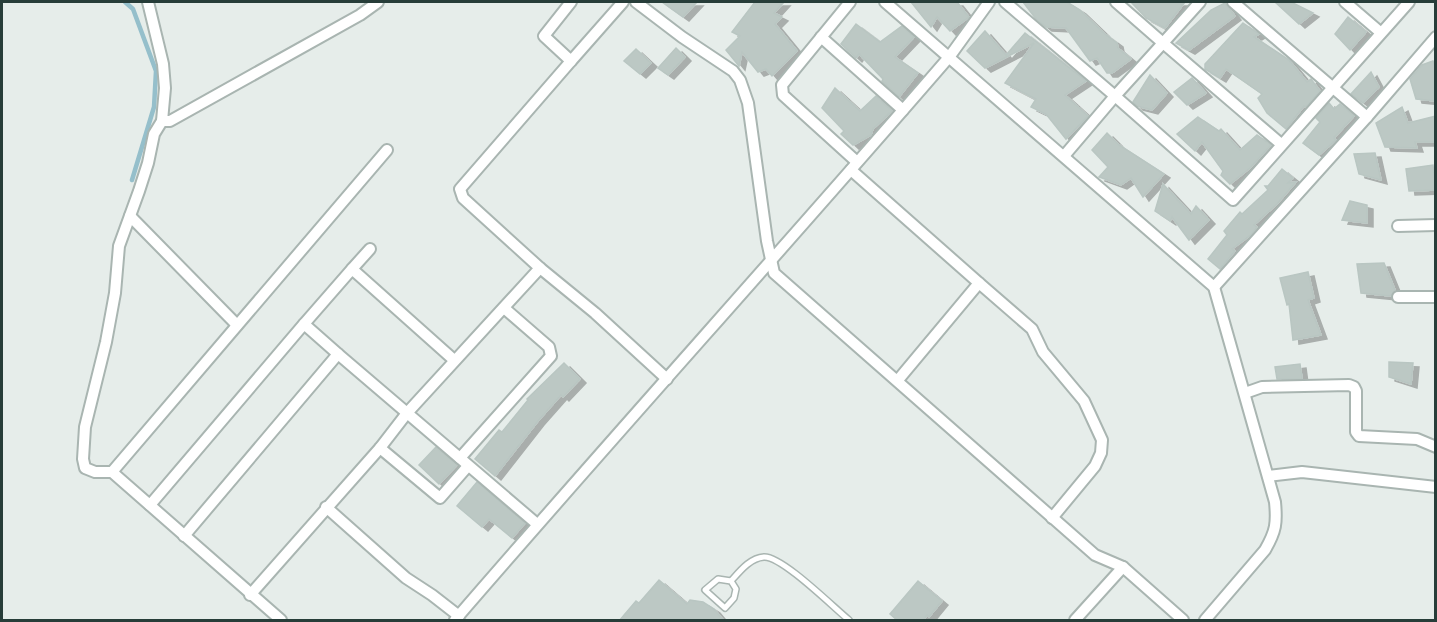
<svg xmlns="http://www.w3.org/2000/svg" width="1437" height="622" viewBox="0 0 1437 622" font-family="Montserrat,sans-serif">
  <defs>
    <filter id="shadow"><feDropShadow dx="6" dy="4" stdDeviation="0" flood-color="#0004"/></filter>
  </defs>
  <rect width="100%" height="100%" fill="#e6edea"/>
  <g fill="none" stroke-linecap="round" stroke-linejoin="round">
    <path stroke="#95bfcb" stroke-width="4.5" d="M 125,2 L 133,9 L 156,71 L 154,107 L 132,180"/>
  </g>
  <g fill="#bcc8c4" stroke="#b9c6c2" stroke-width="1.5" filter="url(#shadow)">
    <path d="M 662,2 L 697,2 L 683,17 Z"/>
    <path d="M 755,2 L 784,2 L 774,13 L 782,17 L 775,24 L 797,51 L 772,76 L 766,69 L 758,72 L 742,52 L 739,66 L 726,50 L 740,36 L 732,32 Z"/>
    <path d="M 911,2 L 957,2 L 969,17 L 950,31 L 937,17 L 931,27 Z"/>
    <path d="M 1023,2 L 1067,2 L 1080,10 L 1105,34 L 1117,43 L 1118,48 L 1131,59 L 1112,73 L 1107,73 L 1097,58 L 1090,61 L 1066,28 L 1046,27 L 1036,19 Z"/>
    <path d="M 1131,2 L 1185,2 L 1165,28 L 1146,18 Z"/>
    <path d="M 1275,2 L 1291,2 L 1313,13 L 1299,24 Z"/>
    <path d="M 1225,3 L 1235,16 L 1189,50 L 1176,43 L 1211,10 Z"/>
    <path d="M 1348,17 L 1366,32 L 1350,50 L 1335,34 Z"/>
    <path d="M 1243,23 L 1259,34 L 1254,37 L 1289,60 L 1307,82 L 1311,79 L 1320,91 L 1306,107 L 1304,106 L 1286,129 L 1267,113 L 1258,98 L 1262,94 L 1226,69 L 1220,78 L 1205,69 L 1205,64 Z"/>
    <path d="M 856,24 L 880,42 L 902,26 L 914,37 L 895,57 L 918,73 L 899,97 L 882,81 L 883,79 L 859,54 L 856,58 L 841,44 Z"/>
    <path d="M 985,31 L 1006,55 L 1025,33 L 1086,81 L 1065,95 L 1088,116 L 1066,139 L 1046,114 L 1031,107 L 1036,99 L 1005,83 L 1034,43 L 985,68 L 967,51 Z"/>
    <path d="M 676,48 L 685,57 L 668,75 L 658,68 Z"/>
    <path d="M 636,49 L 651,63 L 640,74 L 624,61 Z"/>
    <path d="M 1433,61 L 1436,68 L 1436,101 L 1416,99 L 1410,79 L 1422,65 Z"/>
    <path d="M 1371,72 L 1379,87 L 1363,103 L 1351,94 Z"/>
    <path d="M 1150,75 L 1167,93 L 1152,110 L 1137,106 L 1133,102 Z"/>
    <path d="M 1192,78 L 1206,93 L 1187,105 L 1174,92 Z"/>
    <path d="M 835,88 L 860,111 L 876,96 L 892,111 L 873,129 L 871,135 L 853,145 L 841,134 L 844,131 L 822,108 Z"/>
    <path d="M 1329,103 L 1334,109 L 1340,104 L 1354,116 L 1334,138 L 1336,140 L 1319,155 L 1303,143 L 1320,122 L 1316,118 Z"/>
    <path d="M 1402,107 L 1408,123 L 1436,116 L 1436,142 L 1415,142 L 1417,148 L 1385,147 L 1376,123 Z"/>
    <path d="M 1198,117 L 1219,131 L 1221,129 L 1240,150 L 1257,135 L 1271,145 L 1250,168 L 1230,184 L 1221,175 L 1223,171 L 1202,142 L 1195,151 L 1177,134 Z"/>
    <path d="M 1107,133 L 1119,145 L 1164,174 L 1143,197 L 1131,178 L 1121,185 L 1099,177 L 1108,167 L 1092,150 Z"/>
    <path d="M 1375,153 L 1381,180 L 1359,174 L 1354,154 Z"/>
    <path d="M 1433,165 L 1436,190 L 1409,191 L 1406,169 Z"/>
    <path d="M 1282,169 L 1293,178 L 1288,183 L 1296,182 L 1277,204 L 1254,225 L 1257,227 L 1252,234 L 1232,249 L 1235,251 L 1220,269 L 1208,259 L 1227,235 L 1224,231 L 1240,212 L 1242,214 L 1268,190 L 1265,186 L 1268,186 Z"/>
    <path d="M 1163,184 L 1191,214 L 1196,206 L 1209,220 L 1189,240 L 1172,217 L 1170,221 L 1155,211 Z"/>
    <path d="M 1350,201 L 1367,205 L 1367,223 L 1342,220 Z"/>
    <path d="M 1384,263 L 1395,290 L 1391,296 L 1361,293 L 1357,264 Z"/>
    <path d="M 1308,272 L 1314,298 L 1308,300 L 1321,335 L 1293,340 L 1289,304 L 1287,305 L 1280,278 Z"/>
    <path d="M 1389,362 L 1413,363 L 1411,384 L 1389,377 Z"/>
    <path d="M 564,363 L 580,379 L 563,397 L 561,395 L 538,421 L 495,476 L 475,459 L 499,430 L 502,432 L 528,400 L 527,399 Z"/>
    <path d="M 1300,364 L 1302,379 L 1277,379 L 1275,367 Z"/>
    <path d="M 436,447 L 457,465 L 439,484 L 419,465 Z"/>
    <path d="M 477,482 L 525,523 L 512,538 L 489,519 L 482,527 L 457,506 Z"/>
    <path d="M 659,580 L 687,604 L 690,600 L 703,602 L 714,609 L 724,621 L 619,621 L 636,601 L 639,603 Z"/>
    <path d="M 918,581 L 942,601 L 929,617 L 927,615 L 923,621 L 898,621 L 890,614 Z"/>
  </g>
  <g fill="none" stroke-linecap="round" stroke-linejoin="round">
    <defs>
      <g id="lane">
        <path d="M 718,579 L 731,581 L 736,589 L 734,598 L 725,608 L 705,590 Z"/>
        <path d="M 731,581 C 740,571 750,558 764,557 C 782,556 833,607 849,620"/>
      </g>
      <g id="street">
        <path d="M 571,2 L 544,36 L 571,61 L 623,2"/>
        <path d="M 636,2 L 682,37 L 733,71 L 740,80 L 748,103 L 767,241 L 774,273 L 1095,555 L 1123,567 L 1183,620"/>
        <path d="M 850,2 L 782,85 L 783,95 L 857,162"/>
        <path d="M 885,2 L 1214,287 L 1275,502 C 1277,523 1276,531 1265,550 L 1205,620"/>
        <path d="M 1005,2 L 1115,96 L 1064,156"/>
        <path d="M 1116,2 L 1163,43 L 1115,96 L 1233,200 L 1409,2"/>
        <path d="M 1200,2 L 1163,43 L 1281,144"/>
        <path d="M 1233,2 L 1367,117"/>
        <path d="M 1345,2 L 1380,32"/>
        <path d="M 821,37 L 903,110"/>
        <path d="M 162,121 L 170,121 L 360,15 L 378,2"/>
        <path d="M 851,170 L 979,283 L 898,380"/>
        <path d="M 130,216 L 237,325"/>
        <path d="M 1398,226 L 1436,225"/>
        <path d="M 540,268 L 595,313 L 667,379"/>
        <path d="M 352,269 L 370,249"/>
        <path d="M 979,283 L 1032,329 L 1043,352 L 1084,401 L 1102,440 L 1101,453 L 1095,466 L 1052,518"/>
        <path d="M 1214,287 L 1367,117 L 1436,37"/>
        <path d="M 1398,297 L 1436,297"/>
        <path d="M 304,324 L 352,269 L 454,360"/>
        <path d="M 338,354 L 537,524"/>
        <path d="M 1245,393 L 1262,387 L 1349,385 L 1354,387 L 1356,391 L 1356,432 L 1359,436 L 1417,439 L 1436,447"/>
        <path d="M 380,448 L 440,498 L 468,466"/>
        <path d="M 460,458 L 551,356 L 549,347 L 504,308"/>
        <path d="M 112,472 L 95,472 L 85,468 L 83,459 L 85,427 L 106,342 L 115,293 L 119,246 L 139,191 L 148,163 L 154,134 L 162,121 L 165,88 L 163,64 L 148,2"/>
        <path d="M 1268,476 L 1302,472 L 1436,487"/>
        <path d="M 150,505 L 304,324 L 338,354 L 184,536"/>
        <path d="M 326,507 L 406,578 L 432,595 L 459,616"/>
        <path d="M 250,595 L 380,448 L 407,413 L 540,268 L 463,198 L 460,189 L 571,61"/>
        <path d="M 281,620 L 112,472 L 387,150"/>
        <path d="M 455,620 C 618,431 786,246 950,56 L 989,2"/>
        <path d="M 1075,620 L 1123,567"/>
      </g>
    </defs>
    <use href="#lane" stroke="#a9b5b1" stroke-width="8"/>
    <use href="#street" stroke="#a9b5b1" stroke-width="14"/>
    <use href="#lane" stroke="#fff" stroke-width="5"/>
    <use href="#street" stroke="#fff" stroke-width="10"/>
  </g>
  <rect width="1437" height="622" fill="none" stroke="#273d39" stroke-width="6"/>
</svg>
